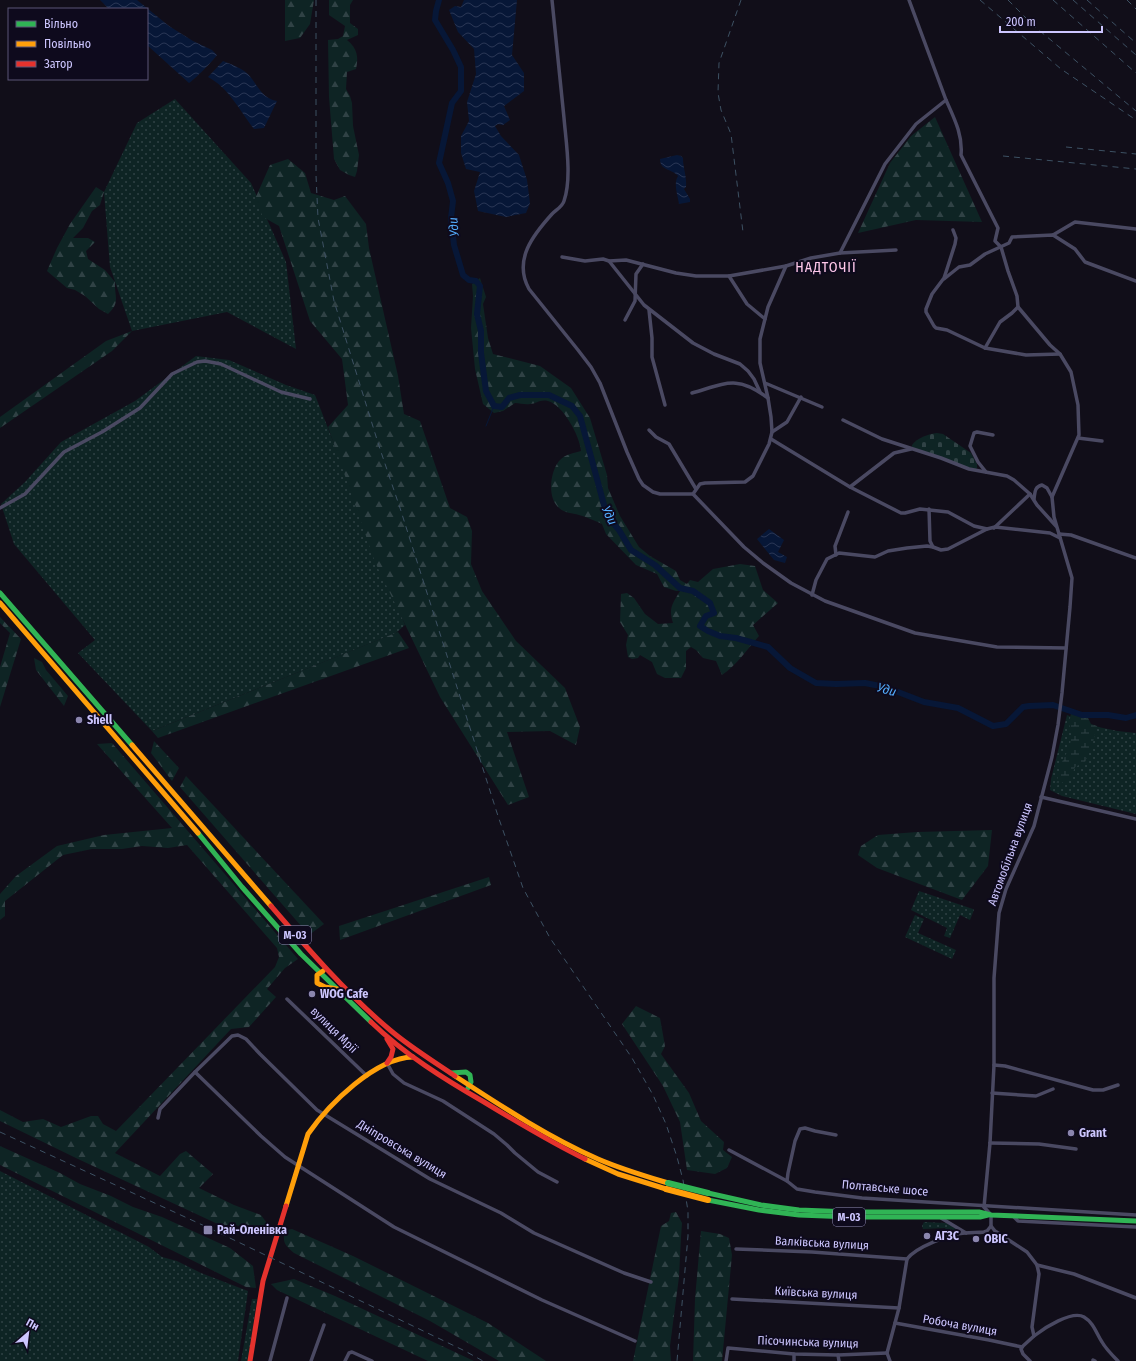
<svg xmlns="http://www.w3.org/2000/svg" width="1136" height="1361" viewBox="0 0 1136 1361" font-family="'Fira Sans Condensed',sans-serif">
  <defs>
    <pattern id="grass-dots" width="8" height="8" patternUnits="userSpaceOnUse"><rect width="8" height="8" fill="#0e2424"/><path d="M2 2h.1M6 6h.1" fill="none" stroke="#304245" stroke-width="1.8" stroke-linecap="round"/></pattern>
    <pattern id="forest-firs" width="22" height="20" patternUnits="userSpaceOnUse"><rect width="22" height="20" fill="#0e2424"/><path d="M5 1l3.5 6h-7zM16 11l3.5 6h-7z" fill="#304245"/></pattern>
    <pattern id="wetland-marsh" width="20" height="14" patternUnits="userSpaceOnUse"><rect width="20" height="14" fill="#0e2424"/><path d="M1 5h8M5 5V1M11 12h8M15 12V8" fill="none" stroke="#304245"/></pattern>
    <pattern id="cemetery-stones" width="16" height="16" patternUnits="userSpaceOnUse"><rect width="16" height="16" fill="#0e2424"/><path d="M2 7V4a2 2 0 0 1 4 0v3zM10 15v-3a2 2 0 0 1 4 0v3z" fill="#304245"/></pattern>
    <pattern id="water-waves" width="16" height="10" patternUnits="userSpaceOnUse"><rect width="16" height="10" fill="#071737"/><path d="M0 5q4-4 8 0t8 0" fill="none" stroke="#2a3755"/></pattern>
  </defs>
  <rect width="100%" height="100%" fill="#110e19"/>
  <g fill="url(#grass-dots)">
    <path d="M 175,99 L 251,183 L 286,262 L 296,349 L 227,312 L 132,331 L 110,267 L 104,192 L 137,123 Z"/>
    <path d="M 196,356 L 229,360 L 286,385 L 315,395 L 405,625 L 396,633 L 152,731 L 78,653 L 95,640 L 14,544 L 1,504 L 25,482 L 61,442 L 135,401 Z"/>
    <path d="M 1067,715 C 1091,726 1110,731 1136,733 L 1136,814 L 1062,796 L 1050,790 L 1051,779 Z"/>
    <path d="M 919,891 L 973,909 L 974,910 L 970,920 L 960,915 L 950,938 L 944,936 L 947,928 L 911,910 Z"/>
    <path d="M 915,915 L 924,919 L 918,933 L 956,950 L 952,959 L 905,937 Z"/>
    <path d="M 0,1171 L 149,1247 L 162,1257 L 177,1261 L 201,1273 L 248,1291 L 238,1361 L 0,1361 Z"/>
    <path d="M 924,1222 L 946,1223 L 958,1230 L 951,1231 L 948,1233 L 945,1228 L 923,1229 L 922,1226 Z"/>
    <path d="M 252,1299 L 257,1299 L 248,1361 L 241,1361 Z"/>
  </g>
  <g fill="url(#forest-firs)">
    <path d="M 285,0 L 314,0 L 310,24 L 300,38 L 285,41 Z"/>
    <path d="M 329,0 L 353,0 L 350,5 L 350,23 L 358,29 L 358,35 L 347,40 C 357,48 359,57 356,69 L 347,72 L 346,89 L 350,96 L 352,103 L 353,126 L 359,155 L 357,171 L 355,177 L 349,175 L 340,170 L 334,159 L 329,97 L 328,40 L 338,39 L 343,36 L 345,26 L 329,15 Z"/>
    <path d="M 935,117 L 982,222 L 916,220 L 858,233 L 890,163 L 911,136 Z"/>
    <path d="M 288,159 L 305,173 L 311,193 L 334,200 L 345,196 L 366,224 L 369,248 L 398,376 L 404,414 L 420,421 L 450,508 L 467,517 L 472,531 L 471,564 L 482,591 L 516,641 L 565,688 L 580,727 L 576,745 L 550,731 L 507,732 L 529,797 L 508,805 L 440,697 L 375,562 L 328,427 L 348,405 L 342,359 L 310,321 L 279,226 L 263,217 L 255,199 L 270,165 Z"/>
    <path d="M 96,187 L 104,192 L 100,205 L 92,211 L 83,228 L 73,238 L 88,238 L 95,242 L 86,251 L 88,259 L 105,270 L 115,282 C 114,296 121,302 108,314 L 99,309 L 85,296 L 75,290 L 67,288 L 47,271 L 57,248 L 70,224 Z"/>
    <path d="M 480,278 L 486,297 L 483,304 L 488,338 L 493,354 L 540,366 L 571,388 L 590,418 L 607,475 L 608,488 L 620,516 L 639,547 L 650,556 L 676,571 L 680,580 L 687,584 L 690,580 L 698,582 L 713,569 L 740,564 L 755,566 L 763,590 L 778,603 L 753,625 L 759,636 C 747,649 737,665 722,675 L 716,661 L 703,658 L 696,650 L 691,647 L 686,651 L 686,668 L 681,678 L 665,678 L 657,674 L 652,662 L 640,655 L 638,658 L 632,659 L 628,657 L 626,645 L 628,635 L 620,622 L 621,594 L 627,593 L 634,598 L 645,614 L 658,624 L 673,623 C 668,608 673,603 680,591 L 676,591 L 664,587 L 657,574 L 636,565 L 606,534 L 602,524 C 595,521 587,517 579,515 C 572,513 565,513 559,508 C 547,498 550,472 559,461 C 565,454 574,453 581,451 C 580,436 563,405 548,401 C 539,399 537,404 530,404 C 525,405 520,403 515,403 L 503,411 L 494,413 L 483,404 L 475,369 L 471,328 L 473,296 L 472,284 Z"/>
    <path d="M 132,331 L 112,351 L 0,428 L 0,417 L 106,341 Z"/>
    <path d="M 0,617 L 21,639 L 0,707 L 0,667 L 10,633 L 0,623 Z"/>
    <path d="M 398,632 L 409,648 L 158,738 L 152,731 Z"/>
    <path d="M 34,658 L 42,662 L 46,670 L 68,696 L 64,706 L 36,670 Z"/>
    <path d="M 154,741 L 179,768 L 172,781 L 151,753 Z"/>
    <path d="M 112,743 L 298,959 L 285,968 L 267,989 L 276,997 L 249,1027 L 231,1029 L 115,1153 L 160,1176 L 180,1154 L 186,1151 L 213,1174 L 199,1188 L 234,1205 L 261,1215 L 269,1226 L 266,1231 L 260,1231 L 246,1228 L 232,1224 L 222,1226 L 78,1159 L 0,1121 L 0,1110 L 23,1122 L 43,1119 L 61,1127 L 91,1116 L 98,1116 L 103,1124 L 116,1131 L 275,967 L 279,957 L 277,948 L 187,845 L 168,848 L 142,846 L 122,849 L 92,849 L 63,855 L 5,901 L 5,916 L 0,920 L 0,894 L 16,876 L 57,846 L 104,835 L 172,828 L 97,744 Z"/>
    <path d="M 186,776 L 324,924 L 309,935 L 180,787 Z"/>
    <path d="M 992,830 L 988,866 L 962,900 L 877,868 L 858,855 L 861,846 L 878,835 L 917,832 Z"/>
    <path d="M 489,877 L 491,885 L 340,940 L 339,926 Z"/>
    <path d="M 636,1006 L 660,1018 L 665,1046 L 661,1054 L 689,1093 L 701,1121 L 724,1142 L 723,1150 L 732,1157 L 727,1168 L 715,1174 L 687,1170 L 680,1122 L 663,1086 L 622,1024 Z"/>
    <path d="M 0,1146 L 60,1173 L 80,1184 L 111,1196 L 133,1207 L 162,1217 L 230,1248 L 253,1266 L 256,1288 L 246,1287 L 0,1165 Z"/>
    <path d="M 676,1212 L 682,1223 L 681,1237 L 679,1277 L 670,1346 L 671,1361 L 633,1361 L 661,1226 L 669,1221 L 671,1213 Z"/>
    <path d="M 292,1229 L 353,1256 L 488,1323 L 546,1361 L 499,1361 L 430,1321 L 294,1253 C 285,1245 282,1243 285,1230 Z"/>
    <path d="M 701,1231 L 720,1234 L 729,1238 L 732,1255 L 722,1361 L 693,1361 L 695,1299 Z"/>
    <path d="M 294,1279 L 335,1296 L 474,1361 L 428,1361 L 277,1290 L 271,1284 Z"/>
  </g>
  <path fill="url(#wetland-marsh)" d="M 1071,713 L 1087,716 L 1091,724 L 1097,726 L 1092,746 L 1085,762 L 1075,767 L 1071,778 L 1056,786 L 1060,766 L 1070,746 L 1071,734 L 1069,723 Z"/>
  <path fill="url(#cemetery-stones)" d="M 937,433 L 943,434 L 971,453 L 977,464 L 977,468 L 975,470 L 912,447 L 912,445 C 917,438 928,434 937,433 Z"/>
  <g fill="url(#water-waves)">
    <path d="M 100,0 L 137,0 L 169,26 L 193,41 L 212,50 L 217,55 C 214,60 193,81 189,83 L 147,45 L 147,9 L 109,9 Z"/>
    <path d="M 464,0 L 517,0 L 512,55 L 524,73 L 524,91 L 504,106 L 510,120 L 503,125 L 498,124 L 495,126 L 501,136 L 519,155 L 527,180 L 530,203 L 526,213 L 506,217 L 478,211 L 474,191 L 480,172 L 466,169 L 461,153 L 461,136 L 469,121 L 467,102 L 476,74 L 474,49 L 458,32 L 449,10 L 455,6 L 461,7 Z"/>
    <path d="M 223,61 C 231,64 241,68 248,74 C 258,85 261,98 277,101 L 264,128 L 254,129 C 240,111 229,88 208,77 Z"/>
    <path d="M 677,155 L 681,156 L 683,158 C 683,168 687,177 686,187 L 684,189 L 690,199 L 690,202 L 679,204 C 678,196 673,183 678,176 C 671,168 660,171 660,159 Z"/>
    <path d="M 769,529 L 784,540 L 778,552 L 787,557 L 785,563 L 774,560 L 757,539 Z"/>
  </g>
  <g fill="none" stroke-linecap="round" stroke-linejoin="round">
    <path stroke="#071737" stroke-width="1" d="M 486,426 L 494,406"/>
    <path stroke="#071737" stroke-width="6" d="M 439,0 L 436,11 L 435,20 L 453,50 L 461,67 L 461,91 L 452,103 L 439,163 L 448,183 L 453,201 L 451,218 L 454,245 L 463,275 L 469,280 L 476,281 L 480,286 L 477,314 L 481,331 L 481,353 L 486,391 L 494,406 L 502,407 L 509,398 L 520,395 L 549,395 L 572,406 L 580,416 L 607,516 L 619,530 L 631,550 L 655,565 L 680,588 L 693,591 L 710,603 L 714,613 L 706,616 L 700,626 L 708,631 L 720,636 L 736,638 L 768,647 L 790,668 L 816,683 L 836,684 L 865,683 L 885,687 L 924,702 L 958,708 L 993,726 L 1006,724 L 1023,707 L 1029,706 L 1053,705 L 1082,715 L 1108,715 L 1126,718 L 1136,715"/>
    <g stroke="#4a4962" stroke-width="3.5">
      <path d="M 552,0 C 556,39 560,79 564,118 C 566,142 572,178 564,201 C 563,206 556,210 552,214 C 533,235 513,260 529,289 L 578,350 L 591,367 L 600,383 L 627,452 L 639,479 L 643,485 L 653,492 L 660,494 L 693,494 L 744,547 L 763,563 L 791,583 L 825,601 L 915,633 L 997,647 L 1066,648"/>
      <path d="M 946,100 C 954,118 963,135 961,155 L 998,228 L 995,241 L 1001,247 L 1008,271 L 1017,296 L 1018,307 L 1050,345 L 1060,354 L 1071,372 L 1078,405 L 1079,435 L 1052,497"/>
      <path d="M 953,230 L 956,238 L 955,244 L 947,269 L 944,278 L 932,294 L 926,309 L 926,312 L 934,326 L 936,328 L 947,330 L 985,348 L 1026,355 L 1060,354"/>
      <path d="M 1053,235 L 1075,222 L 1136,229"/>
      <path d="M 840,253 L 885,164 L 916,124 L 946,100 L 909,0"/>
      <path d="M 562,257 L 585,261 L 603,259 L 609,261 L 644,305 L 693,343 L 714,354 L 740,364 L 748,371 L 754,379 L 760,392"/>
      <path d="M 609,261 L 626,260 L 676,273 L 696,276 L 729,276 L 786,266"/>
      <path d="M 729,276 L 747,304 L 765,319"/>
      <path d="M 944,279 L 959,267 L 970,265 L 985,254 L 1009,243 L 1012,237 L 1053,235 L 1075,249 L 1085,262 L 1136,281"/>
      <path d="M 649,310 L 652,338 L 652,357 L 665,405"/>
      <path d="M 625,320 L 635,301 L 636,274 L 643,264"/>
      <path d="M 985,348 L 1000,322 L 1012,313 L 1018,307"/>
      <path d="M 765,383 L 822,407"/>
      <path d="M 692,393 C 727,383 737,375 768,398"/>
      <path d="M 843,420 L 882,439 L 941,458 L 969,469 L 1007,476 L 1014,480 L 1030,494 L 1037,505 L 1056,526"/>
      <path d="M 649,430 L 656,437 L 669,444 L 696,489"/>
      <path d="M 772,432 L 787,422 L 801,397"/>
      <path d="M 1078,438 L 1102,441"/>
      <path d="M 771,439 L 850,487 L 901,513 L 905,513 L 920,509 L 948,512 L 974,526 L 987,529"/>
      <path d="M 986,472 L 978,462 L 970,446 L 974,433 L 977,432 L 993,435"/>
      <path d="M 850,487 L 894,453 L 911,449"/>
      <path d="M 693,494 L 700,484 L 705,483 L 745,482 L 753,476 L 769,444 L 772,432 L 771,417 L 768,398 L 760,363 L 760,339 L 768,307 L 786,266 L 811,258 L 840,253 L 896,250"/>
      <path d="M 0,508 L 25,494 L 64,452 L 102,432 L 140,408 L 172,374 L 197,362 L 205,361 L 221,364 L 281,392 L 310,399"/>
      <path d="M 929,509 L 930,541 L 933,547"/>
      <path d="M 994,528 L 1030,494"/>
      <path d="M 1059,534 L 1071,535 L 1136,558"/>
      <path d="M 836,555 L 835,546 L 848,512"/>
      <path d="M 812,595 L 816,580 L 827,559 L 839,553 L 875,557 L 888,551 L 907,548 L 927,546 L 933,547 L 941,550 L 948,549 L 987,529 L 995,527 L 1050,533 L 1060,538"/>
      <path d="M 1041,797 L 1136,819"/>
      <path d="M 287,999 L 367,1076"/>
      <path d="M 387,1063 L 393,1074 L 404,1083 L 443,1101 L 494,1134 L 507,1145 L 515,1153 L 538,1172 L 557,1182"/>
      <path d="M 994,1065 L 1005,1066 L 1093,1090 L 1103,1090 L 1118,1085"/>
      <path d="M 195,1072 L 232,1036 L 238,1035 L 246,1039 L 260,1054 L 317,1110 L 430,1179 L 501,1213 L 534,1233 L 624,1273 L 651,1282"/>
      <path d="M 992,1093 L 1036,1096 L 1053,1089"/>
      <path d="M 158,1118 L 160,1109 L 195,1072 L 261,1136 L 285,1157 L 394,1227 L 542,1300 L 635,1341"/>
      <path d="M 990,1143 L 1039,1144 L 1076,1149"/>
      <path d="M 729,1150 L 787,1181 L 797,1189 L 815,1192 L 862,1198 L 1136,1215"/>
      <path d="M 787,1181 L 788,1173 L 795,1141 L 800,1129 L 805,1128 L 815,1131 L 836,1135"/>
      <path d="M 984,1207 L 990,1143 L 994,1065 L 994,978 L 999,913 L 1006,889 L 1034,826 L 1052,757 L 1058,725 L 1062,693 L 1070,607 L 1072,578 L 1054,517 L 1052,497 L 1047,488 L 1042,485 C 1034,487 1035,493 1034,499"/>
      <path d="M 984,1207 L 991,1215 L 991,1226 L 995,1231 L 1027,1252 L 1037,1265 L 1039,1274 L 1032,1327 L 1034,1336 L 1023,1346 L 1021,1349 L 1023,1354 L 1030,1361"/>
      <path d="M 1014,1217 L 1018,1221 L 1136,1227"/>
      <path d="M 941,1218 L 966,1233"/>
      <path d="M 736,1249 L 812,1252 L 907,1259"/>
      <path d="M 907,1259 C 916,1247 950,1234 965,1233 C 971,1232 978,1233 984,1232 L 987,1231 L 991,1226"/>
      <path d="M 1037,1265 L 1074,1274 L 1136,1298"/>
      <path d="M 732,1299 L 899,1308"/>
      <path d="M 895,1323 L 989,1340 L 1022,1347"/>
      <path d="M 1034,1336 C 1044,1328 1072,1310 1084,1317 C 1094,1323 1096,1333 1102,1342 C 1106,1349 1112,1355 1118,1361"/>
      <path d="M 887,1353 L 899,1308 L 907,1259"/>
      <path d="M 887,1353 L 890,1361"/>
      <path d="M 838,1355 L 839,1361"/>
      <path d="M 1093,1360 L 1095,1361"/>
      <path d="M 270,1361 L 287,1298"/>
      <path d="M 311,1361 L 324,1325"/>
      <path d="M 345,1361 L 349,1353 L 352,1352 L 372,1361"/>
      <path d="M 726,1361 L 728,1348 L 794,1354 L 838,1355 L 887,1353"/>
      <path d="M 794,1361 L 794,1354"/>
    </g>
    <g stroke="#30b455" stroke-width="5">
      <path d="M 0,593 L 132,745"/>
      <path d="M 198,833 L 242,887 L 301,954 L 371,1022"/>
      <path d="M 451,1073 L 466,1072 L 470,1075 L 471,1082 L 468,1088"/>
      <path d="M 708,1193 L 761,1205 L 799,1210 L 851,1212 L 979,1212 L 991,1215 L 1136,1221"/>
      <path d="M 708,1200 L 759,1210 L 799,1215 L 851,1217 L 980,1217 L 988,1215"/>
    </g>
    <g stroke="#ff9f0a" stroke-width="5">
      <path d="M 0,603 L 198,833"/>
      <path d="M 132,745 L 271,906"/>
      <path d="M 323,971 L 317,975 L 317,983 L 325,987 L 337,989"/>
      <path d="M 455,1076 C 501,1106 548,1137 598,1159 C 621,1169 645,1176 668,1183"/>
      <path d="M 585,1159 L 618,1174 L 666,1189"/>
      <path d="M 286,1206 L 308,1134 C 329,1104 375,1058 413,1057"/>
    </g>
    <g stroke="#e5322d" stroke-width="5">
      <path d="M 271,906 C 308,949 346,993 390,1030 C 410,1047 433,1061 455,1076"/>
      <path d="M 371,1022 C 404,1054 444,1079 484,1102 C 517,1122 550,1142 585,1159"/>
      <path d="M 387,1039 L 393,1049 L 391,1057 L 387,1063"/>
      <path d="M 250,1361 L 263,1281 L 286,1206"/>
    </g>
    <g stroke="#3d5163" stroke-width="1" stroke-dasharray="6 5" stroke-linecap="butt">
      <path d="M 316,0 L 316,175 L 318,218 L 334,301 L 379,446 L 400,508 L 498,816 L 523,888 L 550,938 L 632,1058 L 653,1095 L 666,1124 L 677,1157 L 683,1180 L 688,1211 L 688,1236 L 677,1361"/>
      <path d="M 741,0 L 719,63 L 718,93 L 721,110 L 731,134 L 743,232"/>
      <path d="M 980,0 L 1061,69 L 1136,120"/>
      <path d="M 1008,0 L 1034,26 L 1136,111"/>
      <path d="M 1053,0 L 1136,73"/>
      <path d="M 1073,0 L 1136,55"/>
      <path d="M 1087,0 L 1136,43"/>
      <path d="M 1127,0 L 1136,9"/>
      <path d="M 1066,147 L 1136,154"/>
      <path d="M 1003,156 L 1136,169"/>
      <path d="M 0,1132 L 209,1228 L 465,1351 L 483,1361"/>
    </g>
    <path stroke="#30b455" stroke-width="6" d="M 668,1183 L 708,1193"/>
    <path stroke="#ff9f0a" stroke-width="6" d="M 666,1189 L 708,1200"/>
  </g>
  <g fill="#8b86ae" stroke="#0e0a1d" stroke-width="1.5">
    <circle cx="79" cy="720" r="4"/>
    <circle cx="312" cy="994" r="4"/>
    <circle cx="1071" cy="1133" r="4"/>
    <rect x="203" y="1225" width="10" height="10" rx="2"/>
    <circle cx="927" cy="1236" r="4"/>
    <circle cx="976" cy="1239" r="4"/>
  </g>
  <g text-anchor="middle" stroke-width="4" stroke-linejoin="round" paint-order="stroke">
    <g fill="#0e0a1d" stroke="#948ebb" stroke-width="1">
      <rect x="279" y="926" width="32" height="18" rx="3"/>
      <rect x="833" y="1208" width="32" height="18" rx="3"/>
    </g>
    <g font-size="11" font-weight="bold" fill="#cdc6ff">
      <text x="295" y="939">М-03</text>
      <text x="849" y="1221">М-03</text>
    </g>
    <g font-size="12" font-weight="bold" fill="#cdc6ff" stroke="#0e0a1d" text-anchor="start">
      <text x="87" y="724">Shell</text>
      <text x="320" y="998">WOG Cafe</text>
      <text x="1079" y="1137">Grant</text>
      <text x="217" y="1234">Рай-Оленівка</text>
      <text x="935" y="1240">АГЗС</text>
      <text x="984" y="1243">ОВІС</text>
    </g>
    <g font-size="12" fill="#cdc6ff" stroke="#0e0a1d">
      <text transform="translate(1010 854) rotate(-70)" y="4">Автомобільна вулиця</text>
      <text transform="translate(334 1030) rotate(44)" y="4">вулиця Мрії</text>
      <text transform="translate(402 1149) rotate(31)" y="4">Дніпровська вулиця</text>
      <text transform="translate(885 1188) rotate(5)" y="4">Полтавське шосе</text>
      <text transform="translate(822 1243) rotate(3)" y="4">Валківська вулиця</text>
      <text transform="translate(816 1293) rotate(3)" y="4">Київська вулиця</text>
      <text transform="translate(960 1325) rotate(10)" y="4">Робоча вулиця</text>
      <text transform="translate(808 1342) rotate(2)" y="4">Пісочинська вулиця</text>
    </g>
    <g font-size="13" font-style="italic" fill="#54aeff" stroke="#0e0a1d">
      <text transform="translate(453 227) rotate(-94)" y="5">Уди</text>
      <text transform="translate(610 515) rotate(65)" y="5">Уди</text>
      <text transform="translate(887 689) rotate(17)" y="5">Уди</text>
    </g>
    <g font-size="14" letter-spacing="1" fill="#ffc8eb" stroke="#0e0a1d">
      <text x="826" y="272">НАДТОЧІЇ</text>
    </g>
  </g>
  <rect x="8" y="8" width="140" height="72" fill="#0e0a1d" stroke="#5a5577"/>
  <rect x="16" y="21" width="20" height="6" fill="#30b455" stroke="#5a5577"/>
  <text x="44" y="28" font-size="12" fill="#cdc6ff">Вільно</text>
  <rect x="16" y="41" width="20" height="6" fill="#ff9f0a" stroke="#5a5577"/>
  <text x="44" y="48" font-size="12" fill="#cdc6ff">Повільно</text>
  <rect x="16" y="61" width="20" height="6" fill="#e5322d" stroke="#5a5577"/>
  <text x="44" y="68" font-size="12" fill="#cdc6ff">Затор</text>
  <g transform="translate(28 1333) rotate(28)" stroke="#0e0a1d" stroke-width="3" paint-order="stroke">
  <path d="M0-3L7 15L0 10L-7 15Z" fill="#cdc6ff"/>
  <text y="-6" font-size="11" font-weight="bold" text-anchor="middle" fill="#cdc6ff">Пн</text>
  </g>
  <path d="M1000 26v6h102v-6" fill="none" stroke="#cdc6ff" stroke-width="2"/>
  <text x="1006" y="26" font-size="12" fill="#cdc6ff" stroke="#0e0a1d" stroke-width="3" paint-order="stroke">200 m</text>
</svg>
